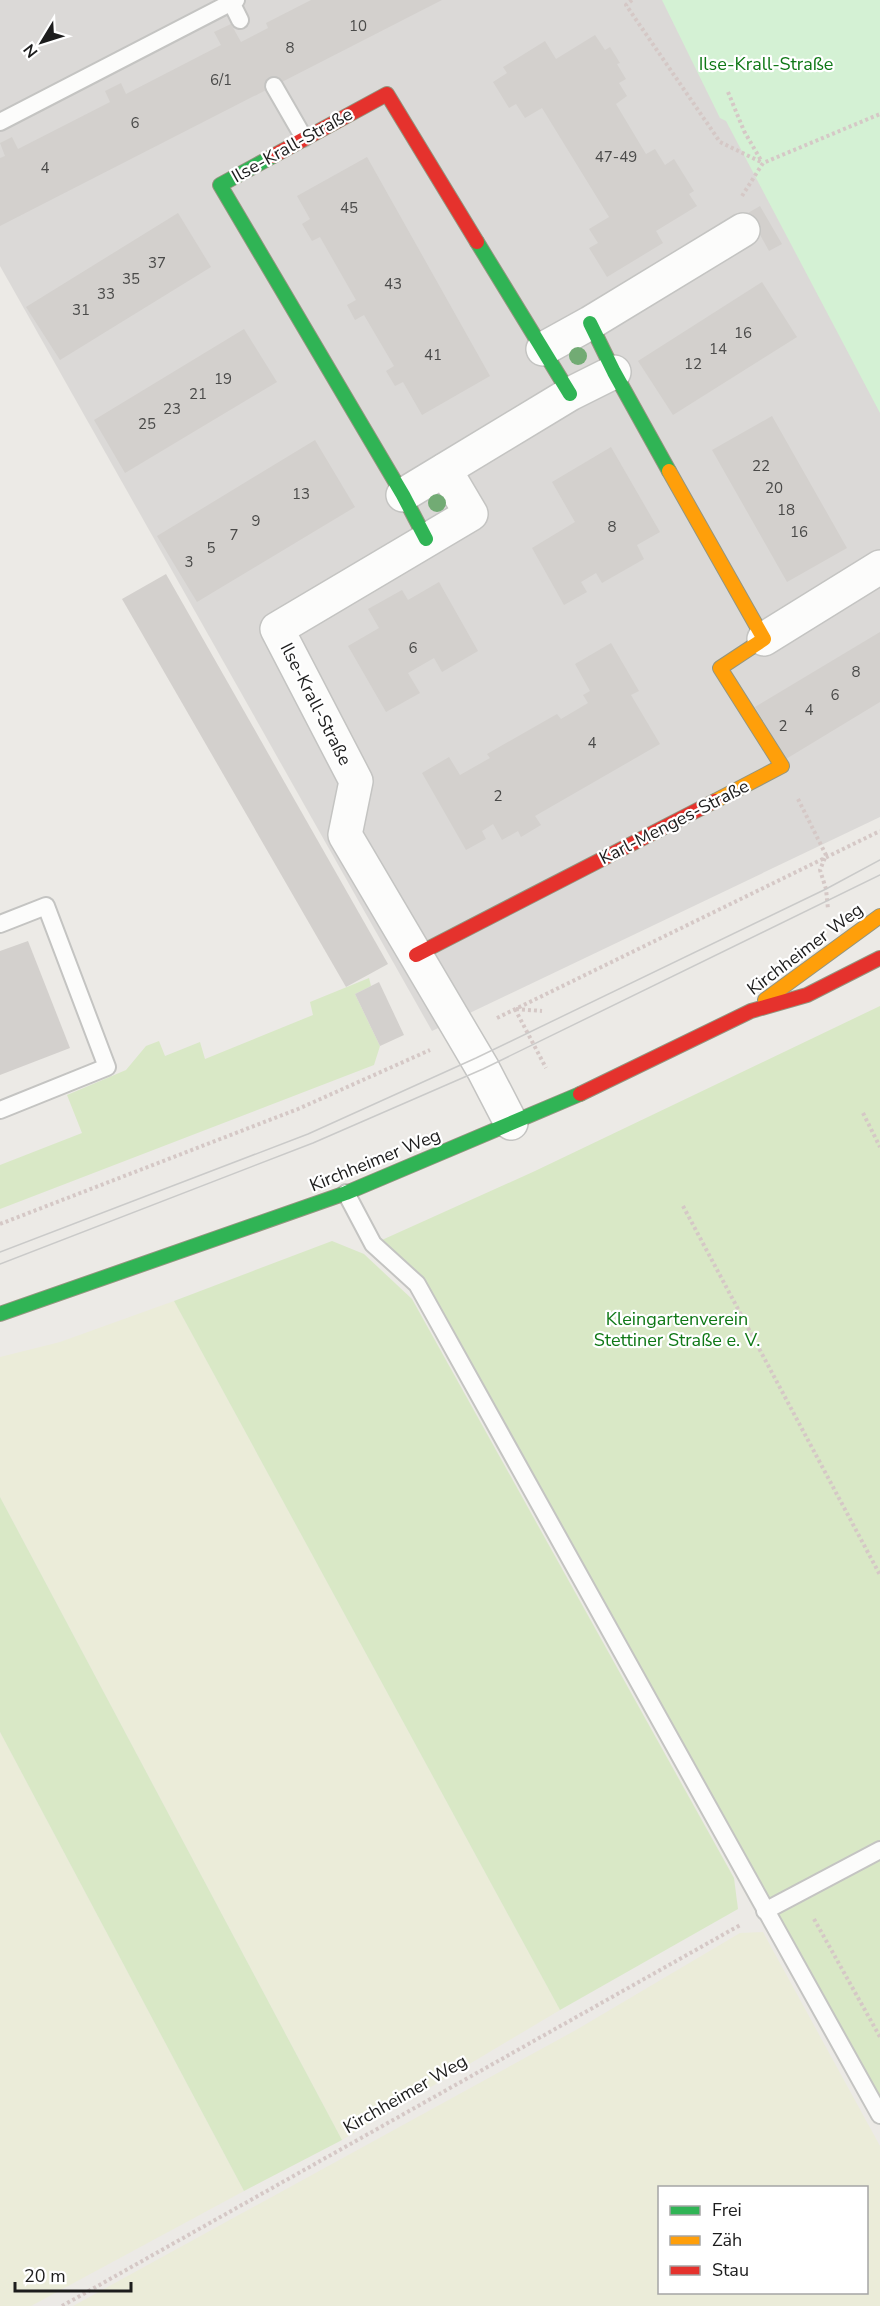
<svg xmlns="http://www.w3.org/2000/svg" width="880" height="2306" viewBox="0 0 880 2306" font-family="'Nunito Sans',sans-serif">
  <rect width="100%" height="100%" fill="#eceae6"/>
  <path fill="#dbd9d7" d="M 0,0 L 880,0 L 880,817 L 432,1031 L 0,266 Z"/>
  <g fill="#ebecd9" fill-rule="evenodd">
    <path d="M 174,1301 L 560,2010 L 342,2140 L 0,1497 L 0,1357 L 60,1342 Z"/>
    <path d="M 0,1732 L 244,2191 L 31,2306 L 0,2306 Z"/>
    <path d="M 763,1932 L 880,2146 L 880,2306 L 73,2306 L 576,2030 L 740,1933 ZM 660,2188 L 866,2188 L 866,2292 L 660,2292 Z"/>
  </g>
  <g fill="#d9e8c6">
    <path d="M 369,978 L 371,986 L 355,994 L 380,1046 L 374,1065 L 0,1209 L 0,1165 L 82,1133 L 67,1095 L 126,1070 L 146,1046 L 159,1041 L 165,1056 L 200,1042 L 205,1059 L 313,1015 L 310,1002 Z"/>
    <path d="M 880,1006 L 880,2115 L 417,1284 L 373,1244 L 535,1171 Z"/>
    <path d="M 332,1241 L 364,1254 L 412,1299 L 734,1878 L 738,1909 L 560,2010 L 174,1301 Z"/>
    <path d="M 0,1497 L 342,2140 L 244,2191 L 0,1732 Z"/>
  </g>
  <path fill="#d4f1d4" d="M 662,0 L 880,0 L 880,413 L 726,121 L 720,118 Z"/>
  <g fill="#d3d0cd">
    <path d="M 311,0 L 442,0 L 0,226 L 0,158 L 5,156 L 0,143 L 12,137 L 18,149 L 110,102 L 105,91 L 121,83 L 126,94 L 221,45 L 214,32 L 231,24 L 241,42 L 268,28 L 266,23 Z"/>
    <path d="M 595,35 L 605,50 L 610,47 L 620,63 L 617,64 L 626,79 L 619,83 L 627,96 L 616,104 L 646,154 L 655,149 L 665,165 L 674,159 L 694,191 L 689,194 L 697,206 L 656,231 L 663,243 L 607,277 L 589,248 L 598,243 L 589,229 L 609,217 L 542,108 L 525,118 L 516,104 L 509,108 L 493,82 L 507,73 L 503,67 L 545,41 L 556,59 Z"/>
    <path d="M 367,157 L 490,376 L 422,415 L 403,382 L 395,386 L 386,371 L 394,366 L 364,315 L 355,320 L 347,305 L 356,300 L 320,237 L 312,241 L 302,224 L 310,219 L 297,196 Z"/>
    <path d="M 760,206 L 782,244 L 769,251 L 748,213 Z"/>
    <path d="M 178,213 L 211,267 L 60,360 L 26,307 Z"/>
    <path d="M 762,282 L 797,337 L 673,415 L 638,361 Z"/>
    <path d="M 244,329 L 277,382 L 125,473 L 94,420 Z"/>
    <path d="M 772,416 L 847,548 L 787,582 L 712,450 Z"/>
    <path d="M 315,440 L 355,507 L 197,602 L 157,536 Z"/>
    <path d="M 611,447 L 660,532 L 637,545 L 644,559 L 602,583 L 596,573 L 581,582 L 587,592 L 564,605 L 532,548 L 575,522 L 552,482 Z"/>
    <path d="M 166,574 L 388,964 L 346,987 L 122,599 Z"/>
    <path d="M 439,582 L 478,651 L 442,672 L 434,658 L 408,673 L 420,693 L 386,712 L 348,646 L 379,628 L 368,609 L 402,590 L 408,600 Z"/>
    <path d="M 880,632 L 880,702 L 786,759 L 755,707 Z"/>
    <path d="M 611,643 L 639,691 L 631,695 L 660,744 L 535,816 L 541,825 L 521,837 L 518,831 L 502,840 L 493,824 L 482,831 L 486,839 L 466,850 L 422,773 L 449,757 L 460,775 L 490,758 L 487,754 L 557,714 L 561,719 L 588,703 L 583,695 L 590,691 L 575,664 Z"/>
    <path d="M 28,941 L 70,1048 L 0,1075 L 0,951 Z"/>
    <path d="M 379,982 L 404,1035 L 380,1046 L 355,994 Z"/>
  </g>
  <g fill="none" stroke-linecap="round" stroke-linejoin="round">
    <defs>
      <g id="lane">
        <path d="M 231,2 L 240,20"/>
        <path d="M 274,86 L 304,138"/>
        <path d="M 0,122 L 236,0"/>
        <path d="M 0,924 L 46,906 L 107,1067 L 0,1110"/>
        <path d="M 346,1193 L 373,1244 L 417,1284 L 880,2115"/>
        <path d="M 765,1911 L 880,1850"/>
      </g>
      <g id="street">
        <path d="M 543,349 L 590,323 L 743,230"/>
        <path d="M 445,470 L 471,514 L 277,629 L 356,781 L 345,835 L 483,1069 L 511,1123"/>
        <path d="M 403,495 L 570,394 L 614,372"/>
        <path d="M 764,639 L 880,567"/>
      </g>
      <g id="fast">
        <path d="M 273,156 L 220,185 L 403,495 L 426,539"/>
        <path d="M 477,242 L 570,394"/>
        <path d="M 590,323 L 614,372 L 669,471"/>
        <path d="M 0,1314 L 346,1193 L 580,1094"/>
      </g>
      <g id="slow">
        <path d="M 669,471 L 764,639 L 720,668 L 782,766 L 715,801"/>
        <path d="M 765,1000 L 880,916"/>
      </g>
      <g id="jam">
        <path d="M 273,156 L 387,94 L 477,242"/>
        <path d="M 416,955 L 715,801"/>
        <path d="M 580,1094 L 751,1011 L 807,995 L 880,958"/>
      </g>
    </defs>
    <use href="#lane" stroke="#c4c4c2" stroke-width="20"/>
    <use href="#street" stroke="#c4c4c2" stroke-width="36"/>
    <use href="#fast" stroke="#93957f" stroke-width="16"/>
    <use href="#slow" stroke="#93957f" stroke-width="16"/>
    <use href="#jam" stroke="#93957f" stroke-width="16"/>
    <g stroke="#d5c8c6" stroke-width="4" stroke-dasharray="3 3" stroke-linecap="butt">
      <path d="M 632,0 L 626,5 L 720,142 L 763,163"/>
      <path d="M 728,92 L 744,131 L 762,162"/>
      <path d="M 742,196 L 763,163 L 880,114"/>
      <path d="M 798,799 L 826,855 L 820,870 L 826,889 L 828,909"/>
      <path d="M 515,1009 L 546,1068"/>
      <path d="M 516,1009 L 542,1011"/>
      <path d="M 497,1018 L 880,831"/>
      <path d="M 863,1113 L 880,1147"/>
      <path d="M 683,1206 L 880,1575"/>
      <path d="M 0,1224 L 298,1109 L 430,1050"/>
      <path d="M 814,1919 L 880,2037"/>
      <path d="M 62,2306 L 742,1924"/>
    </g>
    <use href="#lane" stroke="#fcfcfb" stroke-width="16"/>
    <use href="#street" stroke="#fcfcfb" stroke-width="33"/>
    <use href="#fast" stroke="#30b455" stroke-width="14"/>
    <use href="#slow" stroke="#ff9f0a" stroke-width="14"/>
    <use href="#jam" stroke="#e5322d" stroke-width="14"/>
    <g stroke="#cacac9" stroke-width="1.5">
      <path d="M 0,1252 L 308,1134 L 476,1058 L 826,889 L 880,860"/>
      <path d="M 0,1264 L 313,1143 L 483,1069 L 880,875"/>
    </g>
  </g>
  <g fill="#72ab74">
    <circle cx="578" cy="356" r="9"/>
    <circle cx="437" cy="503" r="9"/>
  </g>
  <g text-anchor="middle" stroke-width="4.5" stroke-linejoin="round" paint-order="stroke">
    <g font-size="15" fill="#4a4a49">
      <text x="358" y="31">10</text>
      <text x="290" y="53">8</text>
      <text x="221" y="85">6/1</text>
      <text x="135" y="128">6</text>
      <text x="616" y="162">47-49</text>
      <text x="45" y="173">4</text>
      <text x="349" y="213">45</text>
      <text x="157" y="268">37</text>
      <text x="131" y="284">35</text>
      <text x="393" y="289">43</text>
      <text x="106" y="299">33</text>
      <text x="81" y="315">31</text>
      <text x="743" y="338">16</text>
      <text x="718" y="354">14</text>
      <text x="433" y="360">41</text>
      <text x="693" y="369">12</text>
      <text x="223" y="384">19</text>
      <text x="198" y="399">21</text>
      <text x="172" y="414">23</text>
      <text x="147" y="429">25</text>
      <text x="761" y="471">22</text>
      <text x="774" y="493">20</text>
      <text x="301" y="499">13</text>
      <text x="786" y="515">18</text>
      <text x="256" y="526">9</text>
      <text x="612" y="532">8</text>
      <text x="799" y="537">16</text>
      <text x="234" y="540">7</text>
      <text x="211" y="553">5</text>
      <text x="189" y="567">3</text>
      <text x="413" y="653">6</text>
      <text x="856" y="677">8</text>
      <text x="835" y="700">6</text>
      <text x="809" y="715">4</text>
      <text x="783" y="731">2</text>
      <text x="592" y="748">4</text>
      <text x="498" y="801">2</text>
    </g>
    <g font-size="18" fill="#0f7816" stroke="#fff">
      <text x="766" y="70">Ilse-Krall-Straße</text>
      <text x="677" y="1325">Kleingartenverein<tspan x="677" dy="21">Stettiner Straße e. V.</tspan></text>
    </g>
    <g font-size="18" fill="#1d1d1d" stroke="#fff">
      <text transform="translate(292 145) rotate(-29)" y="6">Ilse-Krall-Straße</text>
      <text transform="translate(316 704) rotate(63)" y="6">Ilse-Krall-Straße</text>
      <text transform="translate(674 822) rotate(-27)" y="6">Karl-Menges-Straße</text>
      <text transform="translate(805 949) rotate(-37)" y="6">Kirchheimer Weg</text>
      <text transform="translate(375 1160) rotate(-22)" y="6">Kirchheimer Weg</text>
      <text transform="translate(405 2094) rotate(-30)" y="6">Kirchheimer Weg</text>
    </g>
  </g>
  <rect x="658" y="2186" width="210" height="108" fill="#ffffff" stroke="#a5a5a5" stroke-width="1.5"/>
  <rect x="670" y="2206" width="30" height="9" fill="#30b455" stroke="#a5a5a5" stroke-width="1.5"/>
  <text x="712" y="2216" font-size="18" fill="#1d1d1d">Frei</text>
  <rect x="670" y="2236" width="30" height="9" fill="#ff9f0a" stroke="#a5a5a5" stroke-width="1.5"/>
  <text x="712" y="2246" font-size="18" fill="#1d1d1d">Zäh</text>
  <rect x="670" y="2266" width="30" height="9" fill="#e5322d" stroke="#a5a5a5" stroke-width="1.5"/>
  <text x="712" y="2276" font-size="18" fill="#1d1d1d">Stau</text>
  <g transform="translate(42 42) rotate(232)" stroke="#ffffff" stroke-width="4.5" paint-order="stroke">
  <path d="M0-4.5L10 22L0 15L-10 22Z" fill="#1d1d1d"/>
  <text y="-9" font-size="16" font-weight="bold" text-anchor="middle" fill="#1d1d1d">N</text>
  </g>
  <path d="M15 2282v9h116v-9" fill="none" stroke="#1d1d1d" stroke-width="3"/>
  <text x="24" y="2282" font-size="18" fill="#1d1d1d" stroke="#ffffff" stroke-width="4.5" paint-order="stroke">20 m</text>
</svg>
